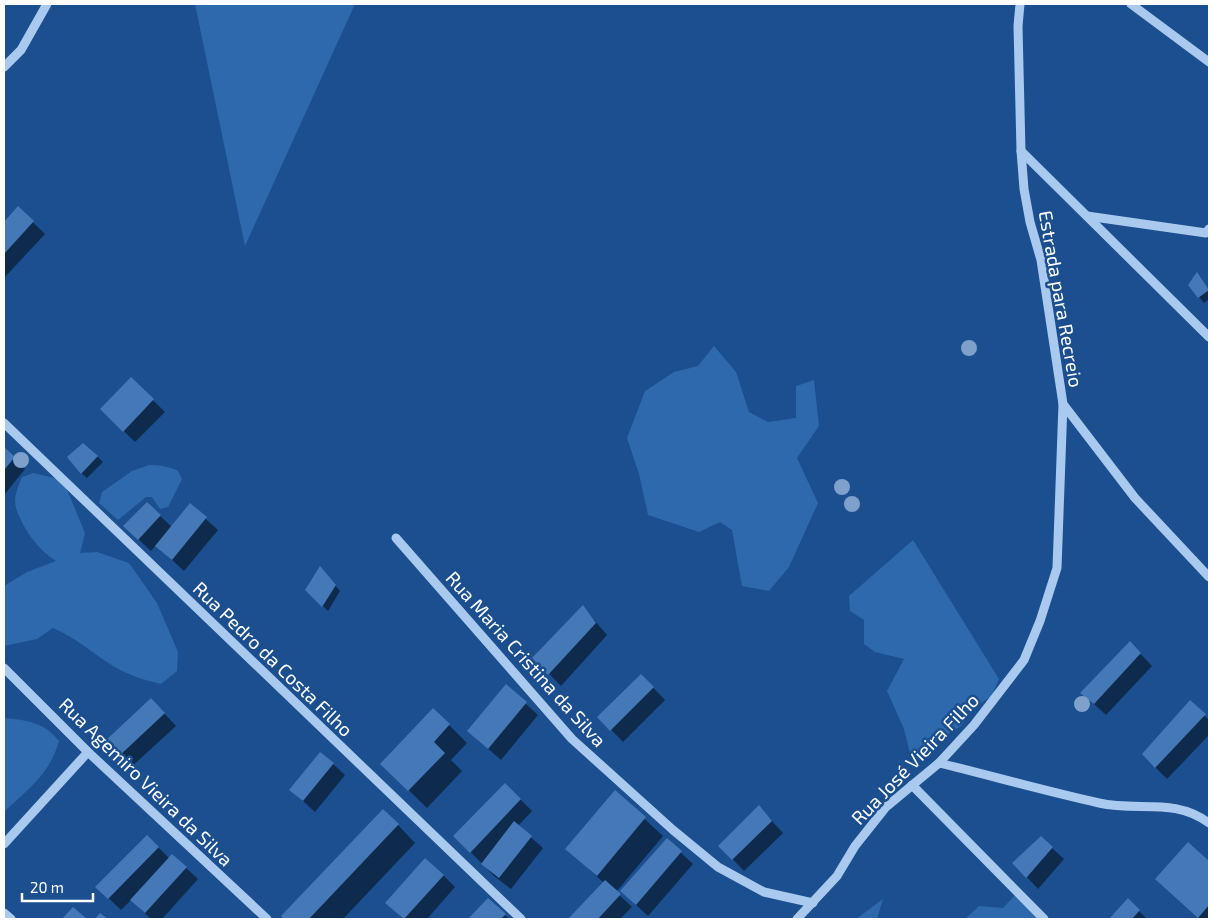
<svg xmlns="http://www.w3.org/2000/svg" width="1213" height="923" viewBox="0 0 1213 923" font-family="'Exo 2',sans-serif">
  <rect width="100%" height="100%" fill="#1b4f8f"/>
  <g fill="#2e69ad">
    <path d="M 195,4 L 355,4 L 245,246 Z"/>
    <path d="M 714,346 L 736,372 L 749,412 L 768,422 L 796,418 L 796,386 L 814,380 L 819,426 L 797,458 L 818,503 L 789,567 L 769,591 L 742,586 L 732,530 L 720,522 L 699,532 L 648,515 L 639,474 L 627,438 L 645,391 L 674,372 L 698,366 Z"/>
    <path d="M 149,465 C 160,465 168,466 178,471 L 182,479 L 168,507 L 160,509 L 152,497 L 146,497 L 118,520 L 99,503 L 102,492 L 132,471 Z"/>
    <path d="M 33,473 L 63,480 L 85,533 L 80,553 L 97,552 L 129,563 L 157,603 L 178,652 L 177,671 L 161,684 C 144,680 128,675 113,666 C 92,653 75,637 53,628 L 37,639 L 4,646 L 4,586 L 27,572 L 56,561 C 38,550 23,529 16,508 C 13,498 18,487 22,477 Z"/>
    <path d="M 913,540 L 999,679 L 991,697 L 975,706 L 961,726 L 911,757 L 904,729 L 887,691 L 904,659 L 875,652 L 864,644 L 864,620 L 850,611 L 849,596 Z"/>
    <path d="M 4,718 C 27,720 44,722 59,741 C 50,774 27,790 4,812 Z"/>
    <path d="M 1016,894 L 1041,919 L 965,919 L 979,906 L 1003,908 Z"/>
    <path d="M 883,899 L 877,919 L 856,919 Z"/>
  </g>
  <g fill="#0007">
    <path d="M 18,208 L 45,234 L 4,278 L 4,223 Z"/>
    <path d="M 1197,274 L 1209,290 L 1209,299 L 1204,303 L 1199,297 Z"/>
    <path d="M 131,379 L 165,412 L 135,442 L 101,409 Z"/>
    <path d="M 4,449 L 25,469 L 4,495 Z"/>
    <path d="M 97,456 L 103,462 L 87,478 L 81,473 Z"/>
    <path d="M 147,504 L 172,527 L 190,505 L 218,530 L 184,571 L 156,545 L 151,551 L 136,537 Z"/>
    <path d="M 325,573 L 340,591 L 328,611 L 307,590 Z"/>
    <path d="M 583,607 L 607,635 L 561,686 L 534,658 Z"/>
    <path d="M 1130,643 L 1152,666 L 1106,715 L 1082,693 Z"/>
    <path d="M 641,675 L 665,700 L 623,742 L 599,717 Z"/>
    <path d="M 506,686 L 538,715 L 501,760 L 468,731 Z"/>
    <path d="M 1190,702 L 1209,720 L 1209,735 L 1167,779 L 1155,767 Z"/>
    <path d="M 163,712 L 176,726 L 129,769 L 105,744 Z"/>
    <path d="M 449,725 L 467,743 L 451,760 L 462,771 L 427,808 L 382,764 Z"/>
    <path d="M 333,764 L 345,775 L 315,812 L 291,790 Z"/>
    <path d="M 505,784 L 532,811 L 518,826 L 543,848 L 511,889 L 494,876 L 455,836 Z"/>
    <path d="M 615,792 L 663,836 L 616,892 L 632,907 L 620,919 L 569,919 L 604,883 L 567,849 Z"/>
    <path d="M 759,807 L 783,833 L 744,871 L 720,846 Z"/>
    <path d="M 398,825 L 415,843 L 343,919 L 286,919 L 282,916 Z"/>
    <path d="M 147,836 L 169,858 L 186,868 L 198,879 L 162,919 L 151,919 L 131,900 L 121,910 L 97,887 Z"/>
    <path d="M 667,840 L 693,864 L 648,916 L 634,903 Z"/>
    <path d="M 1188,844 L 1209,863 L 1209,919 L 1200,919 L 1175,896 Z"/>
    <path d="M 1052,848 L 1064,859 L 1038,889 L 1027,877 Z"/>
    <path d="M 443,875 L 455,887 L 427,919 L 404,919 L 387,903 Z"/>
    <path d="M 488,899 L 509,919 L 469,919 Z"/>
    <path d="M 1128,900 L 1147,919 L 1111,919 Z"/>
  </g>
  <g fill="#4478b7">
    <path d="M 18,206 L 34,221 L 4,254 L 4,222 Z"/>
    <path d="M 1197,272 L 1209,290 L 1198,298 L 1188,285 Z"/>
    <path d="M 131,377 L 154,399 L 123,432 L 100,409 Z"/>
    <path d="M 83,443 L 98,456 L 81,474 L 67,457 Z"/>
    <path d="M 4,447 L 15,457 L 4,470 Z"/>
    <path d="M 147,502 L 161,515 L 138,540 L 123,526 Z"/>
    <path d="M 190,503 L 207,517 L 172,560 L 155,546 Z"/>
    <path d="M 320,566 L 336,585 L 322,607 L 305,590 Z"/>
    <path d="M 583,605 L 596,623 L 548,675 L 532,658 Z"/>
    <path d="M 1130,641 L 1141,653 L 1094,704 L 1080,693 Z"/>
    <path d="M 641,674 L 654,687 L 610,731 L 597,717 Z"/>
    <path d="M 506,684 L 527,702 L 488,749 L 467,731 Z"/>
    <path d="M 151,698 L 165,713 L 117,758 L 103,743 Z"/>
    <path d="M 1190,700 L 1206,714 L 1155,768 L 1142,754 Z"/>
    <path d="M 433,708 L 450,724 L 434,742 L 445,753 L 408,791 L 380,764 Z"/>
    <path d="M 320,752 L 334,763 L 303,801 L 289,790 Z"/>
    <path d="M 505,783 L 521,799 L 470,853 L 453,836 Z"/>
    <path d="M 615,790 L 646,817 L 597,876 L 565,849 Z"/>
    <path d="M 759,805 L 772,821 L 732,860 L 718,846 Z"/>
    <path d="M 383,809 L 399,824 L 309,919 L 284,919 L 281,916 Z"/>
    <path d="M 514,821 L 532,836 L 499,878 L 481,864 Z"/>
    <path d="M 147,835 L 159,847 L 108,899 L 95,887 Z"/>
    <path d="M 1041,836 L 1053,847 L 1026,878 L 1012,863 Z"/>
    <path d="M 667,838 L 682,851 L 636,905 L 620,891 Z"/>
    <path d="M 1188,842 L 1209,861 L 1209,905 L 1198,918 L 1155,879 Z"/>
    <path d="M 172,854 L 187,867 L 145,913 L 130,900 Z"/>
    <path d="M 425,858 L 444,875 L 404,919 L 385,903 Z"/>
    <path d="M 605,880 L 621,894 L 598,919 L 568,919 Z"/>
    <path d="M 488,898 L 506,914 L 501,919 L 468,919 Z"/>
    <path d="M 1128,898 L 1140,910 L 1132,919 L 1109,919 Z"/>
    <path d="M 73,907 L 87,919 L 62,919 Z"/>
    <path d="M 100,913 L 108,919 L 95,919 Z"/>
  </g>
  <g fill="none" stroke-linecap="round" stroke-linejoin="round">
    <g stroke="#a9c9ee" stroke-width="9">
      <path d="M 1020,4 L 1018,26 L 1021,151 L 1024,189 L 1030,222 L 1041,260 L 1063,404 L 1135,498 L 1209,577"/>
      <path d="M 1131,4 L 1209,62"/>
      <path d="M 4,67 L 21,50 L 47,4"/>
      <path d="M 1021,151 L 1209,337"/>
      <path d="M 1087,216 L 1206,233 L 1209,229"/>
      <path d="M 4,423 L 521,919"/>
      <path d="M 396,538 L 572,739 L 673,830 L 718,867 L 764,892 L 813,903"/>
      <path d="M 4,668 L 88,752 L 267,919"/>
      <path d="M 939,763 C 992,776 1045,791 1099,803 C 1138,812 1174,797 1209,823"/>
      <path d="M 912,785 L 1044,919"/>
      <path d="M 4,844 L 88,752"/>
      <path d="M 4,913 L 11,919"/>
      <path d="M 797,919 L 837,876 L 855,846 L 886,807 L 939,763 L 974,725 L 1024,660 L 1040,621 L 1057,568 L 1063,404"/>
    </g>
  </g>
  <g fill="#7ea0ca">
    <circle cx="969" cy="348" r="8"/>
    <circle cx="21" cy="460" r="8"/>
    <circle cx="842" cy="487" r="8"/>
    <circle cx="852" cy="504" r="8"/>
    <circle cx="1082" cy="704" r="8"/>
  </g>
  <g text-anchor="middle" stroke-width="5" stroke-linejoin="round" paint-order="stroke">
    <g font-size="19" fill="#fff" stroke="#1b4f8f">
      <text transform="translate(1061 299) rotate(80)" y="7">Estrada para Recreio</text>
      <text transform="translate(273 659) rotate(44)" y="7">Rua Pedro da Costa Filho</text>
      <text transform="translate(526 659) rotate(48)" y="7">Rua Maria Cristina da Silva</text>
      <text transform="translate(915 759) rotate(-46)" y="7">Rua José Vieira Filho</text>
      <text transform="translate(146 782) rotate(44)" y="7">Rua Agemiro Vieira da Silva</text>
    </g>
  </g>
  <rect width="1213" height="923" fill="none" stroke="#ffffff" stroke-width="10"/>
  <path d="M22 893v8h71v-8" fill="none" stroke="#ffffff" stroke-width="2.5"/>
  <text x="30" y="893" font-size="15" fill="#ffffff" stroke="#1b4f8f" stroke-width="4" paint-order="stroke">20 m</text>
</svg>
